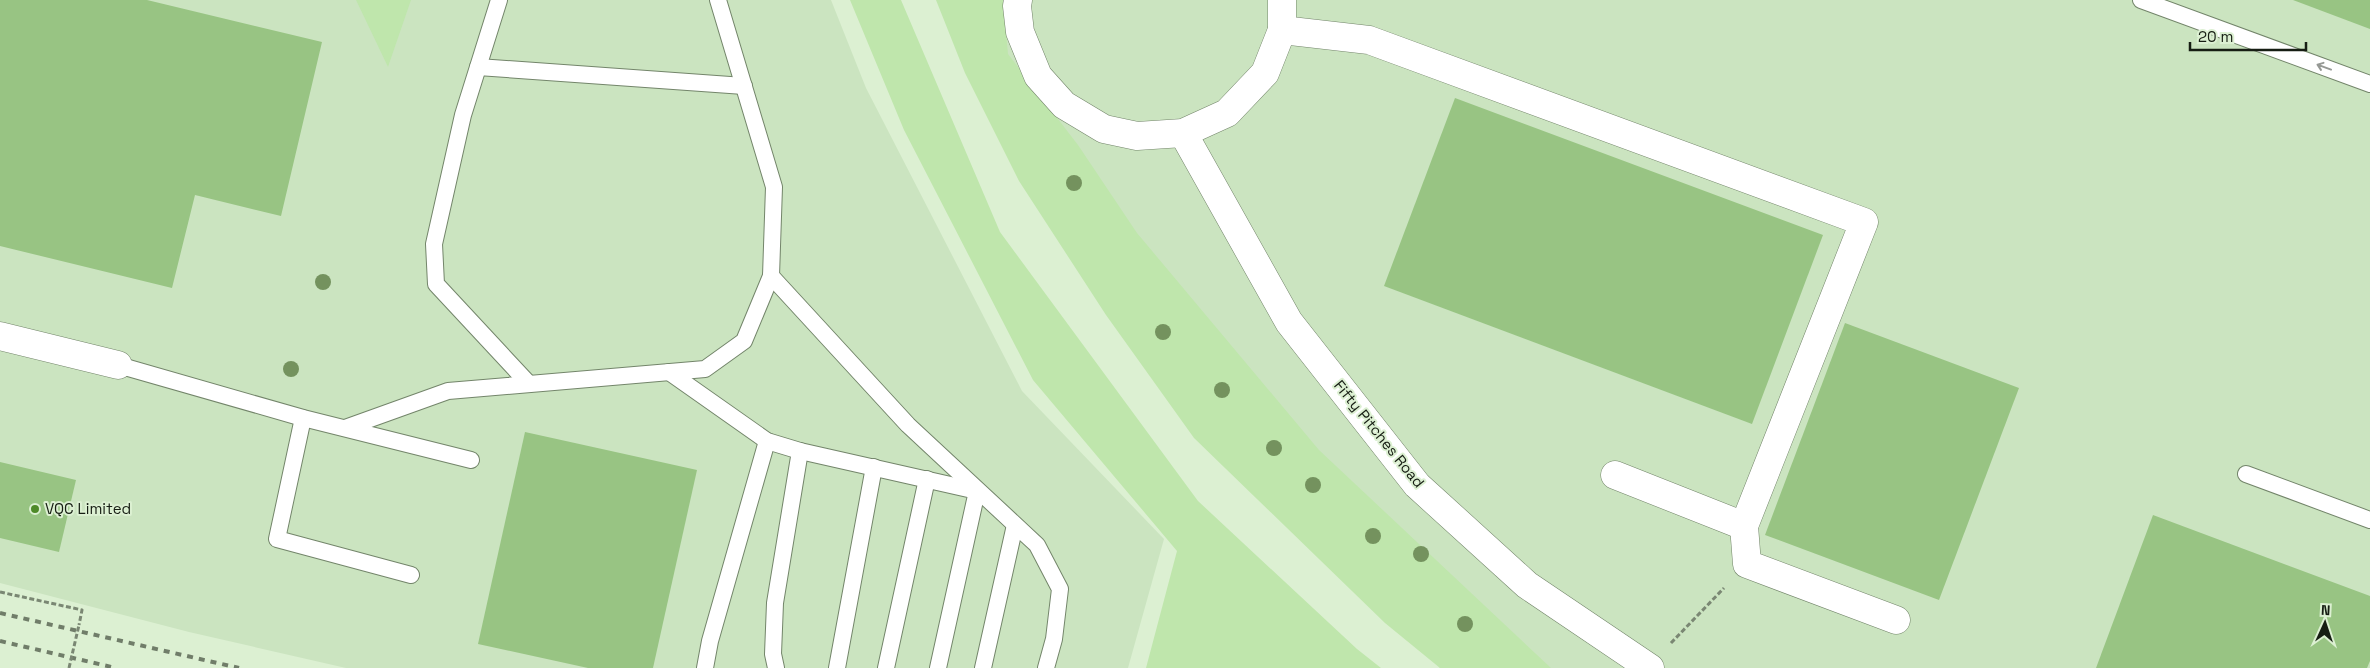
<svg xmlns="http://www.w3.org/2000/svg" width="2370" height="668" viewBox="0 0 2370 668" font-family="'Space Grotesk',sans-serif">
  <rect width="100%" height="100%" fill="#dcf0d2"/>
  <g fill="#cbe4c0">
    <path d="M 0,0 L 831,0 L 866,88 L 1022,391 L 1164,539 L 1128,668 L 346,668 L 189,632 L 0,583 Z"/>
    <path d="M 959,0 L 2370,0 L 2370,668 L 1440,668 Z"/>
  </g>
  <g fill="#bfe6ac">
    <path d="M 356,0 L 411,0 L 388,67 Z"/>
    <path d="M 850,0 L 901,0 L 1000,232 L 1198,501 L 1357,649 L 1381,668 L 1146,668 L 1177,551 L 1033,380 L 904,130 Z"/>
    <path d="M 936,0 L 1003,0 L 1008,54 L 1078,145 L 1137,233 L 1319,450 L 1551,668 L 1440,668 L 1385,623 L 1194,438 L 1106,315 L 1019,181 L 965,73 Z"/>
  </g>
  <g fill="#98c483">
    <path d="M 0,0 L 147,0 L 322,42 L 281,216 L 195,195 L 172,288 L 0,246 Z"/>
    <path d="M 2293,0 L 2370,0 L 2370,29 Z"/>
    <path d="M 1455,98 L 1823,235 L 1752,424 L 1384,286 Z"/>
    <path d="M 1845,323 L 2019,388 L 1939,600 L 1765,535 Z"/>
    <path d="M 525,432 L 697,470 L 653,668 L 588,668 L 478,644 Z"/>
    <path d="M 0,462 L 76,480 L 59,552 L 0,538 Z"/>
    <path d="M 2153,515 L 2370,596 L 2370,661 L 2367,668 L 2096,668 Z"/>
  </g>
  <g fill="none" stroke-linecap="round" stroke-linejoin="round">
    <defs>
      <g id="service">
        <path d="M 499,0 L 463,115 L 434,244 L 436,284 L 529,384"/>
        <path d="M 2141,0 L 2370,84"/>
        <path d="M 478,67 L 744,86"/>
        <path d="M 771,276 L 908,425 L 1037,545 L 1060,589 L 1054,639 L 1046,668"/>
        <path d="M 118,365 L 303,418 L 471,460"/>
        <path d="M 669,372 L 767,441 L 800,451 L 977,491 L 938,668"/>
        <path d="M 303,418 L 277,539 L 411,575"/>
        <path d="M 345,428 L 448,391 L 705,369 L 744,341 L 771,276 L 774,187 L 718,0"/>
        <path d="M 2246,474 L 2370,520"/>
        <path d="M 705,668 L 710,641 L 767,441"/>
        <path d="M 776,668 L 773,654 L 775,603 L 800,451"/>
        <path d="M 837,668 L 874,467"/>
        <path d="M 886,668 L 927,479"/>
        <path d="M 983,668 L 1015,525"/>
      </g>
      <g id="minor">
        <path d="M 1018,0 L 1017,6 L 1020,32 L 1038,76 L 1064,105 L 1104,129 L 1137,136 L 1183,133 L 1227,113 L 1265,73 L 1282,30 L 1282,0"/>
        <path d="M 1282,30 L 1369,40 L 1864,222 L 1744,526 L 1747,564 L 1896,620"/>
        <path d="M 1183,133 L 1289,322 L 1417,485 L 1527,585 L 1650,668"/>
        <path d="M 0,336 L 118,365"/>
        <path d="M 1615,475 L 1744,526"/>
      </g>
    </defs>
    <use href="#service" stroke="#73856a" stroke-width="18"/>
    <use href="#minor" stroke="#73856a" stroke-width="29"/>
    <g stroke="#7a8773" stroke-width="3" stroke-dasharray="5 2.5" stroke-linecap="butt">
      <path d="M 0,592 L 82,610 L 79,625"/>
      <path d="M 1671,643 L 1724,588"/>
    </g>
    <use href="#service" stroke="#fff" stroke-width="16"/>
    <use href="#minor" stroke="#fff" stroke-width="28"/>
    <g stroke="#707d69" stroke-width="4" stroke-dasharray="6 6" stroke-linecap="butt">
      <path d="M 0,613 L 239,668"/>
      <path d="M 0,641 L 116,668"/>
    </g>
    <path stroke="#7a8773" stroke-width="3" stroke-dasharray="5 2.5" stroke-linecap="butt" d="M 69,668 L 79,625"/>
  </g>
  <g fill="#74925e">
    <circle cx="1074" cy="183" r="8"/>
    <circle cx="323" cy="282" r="8"/>
    <circle cx="1163" cy="332" r="8"/>
    <circle cx="291" cy="369" r="8"/>
    <circle cx="1222" cy="390" r="8"/>
    <circle cx="1274" cy="448" r="8"/>
    <circle cx="1313" cy="485" r="8"/>
    <circle cx="1373" cy="536" r="8"/>
    <circle cx="1421" cy="554" r="8"/>
    <circle cx="1465" cy="624" r="8"/>
  </g>
  <defs><path id="oneway-shaft" d="M-6 0H5M1.5-3L5.5 0L1.5 3" fill="none" stroke-width="1.6" stroke-linecap="round" stroke-linejoin="round" transform="scale(1.25)"/></defs>
  <use stroke="#969995" href="#oneway-shaft" transform="translate(2324 67) rotate(-160)"/>
  <circle fill="#4e8a28" stroke="#dcf0d2" stroke-width="2" cx="35" cy="509" r="5"/>
  <g text-anchor="middle" stroke-width="4" stroke-linejoin="round" paint-order="stroke">
    <g font-size="15" fill="#161d13" stroke="#dcf0d2">
      <text transform="translate(1379 434) rotate(51)" y="5">Fifty Pitches Road</text>
    </g>
    <g font-size="15" fill="#161d13" stroke="#dcf0d2" text-anchor="start">
      <text x="45" y="514">VQC Limited</text>
    </g>
  </g>
  <g transform="translate(2325 623) rotate(3)" stroke="#dcf0d2" stroke-width="4" paint-order="stroke">
  <path d="M0-4L9 19L0 12L-9 19Z" fill="#161d13"/>
  <text y="-8" font-size="14" font-weight="bold" text-anchor="middle" fill="#161d13">N</text>
  </g>
  <path d="M2190 42v8h116v-8" fill="none" stroke="#161d13" stroke-width="2.5"/>
  <text x="2198" y="42" font-size="15" fill="#161d13" stroke="#dcf0d2" stroke-width="4" paint-order="stroke">20 m</text>
</svg>
